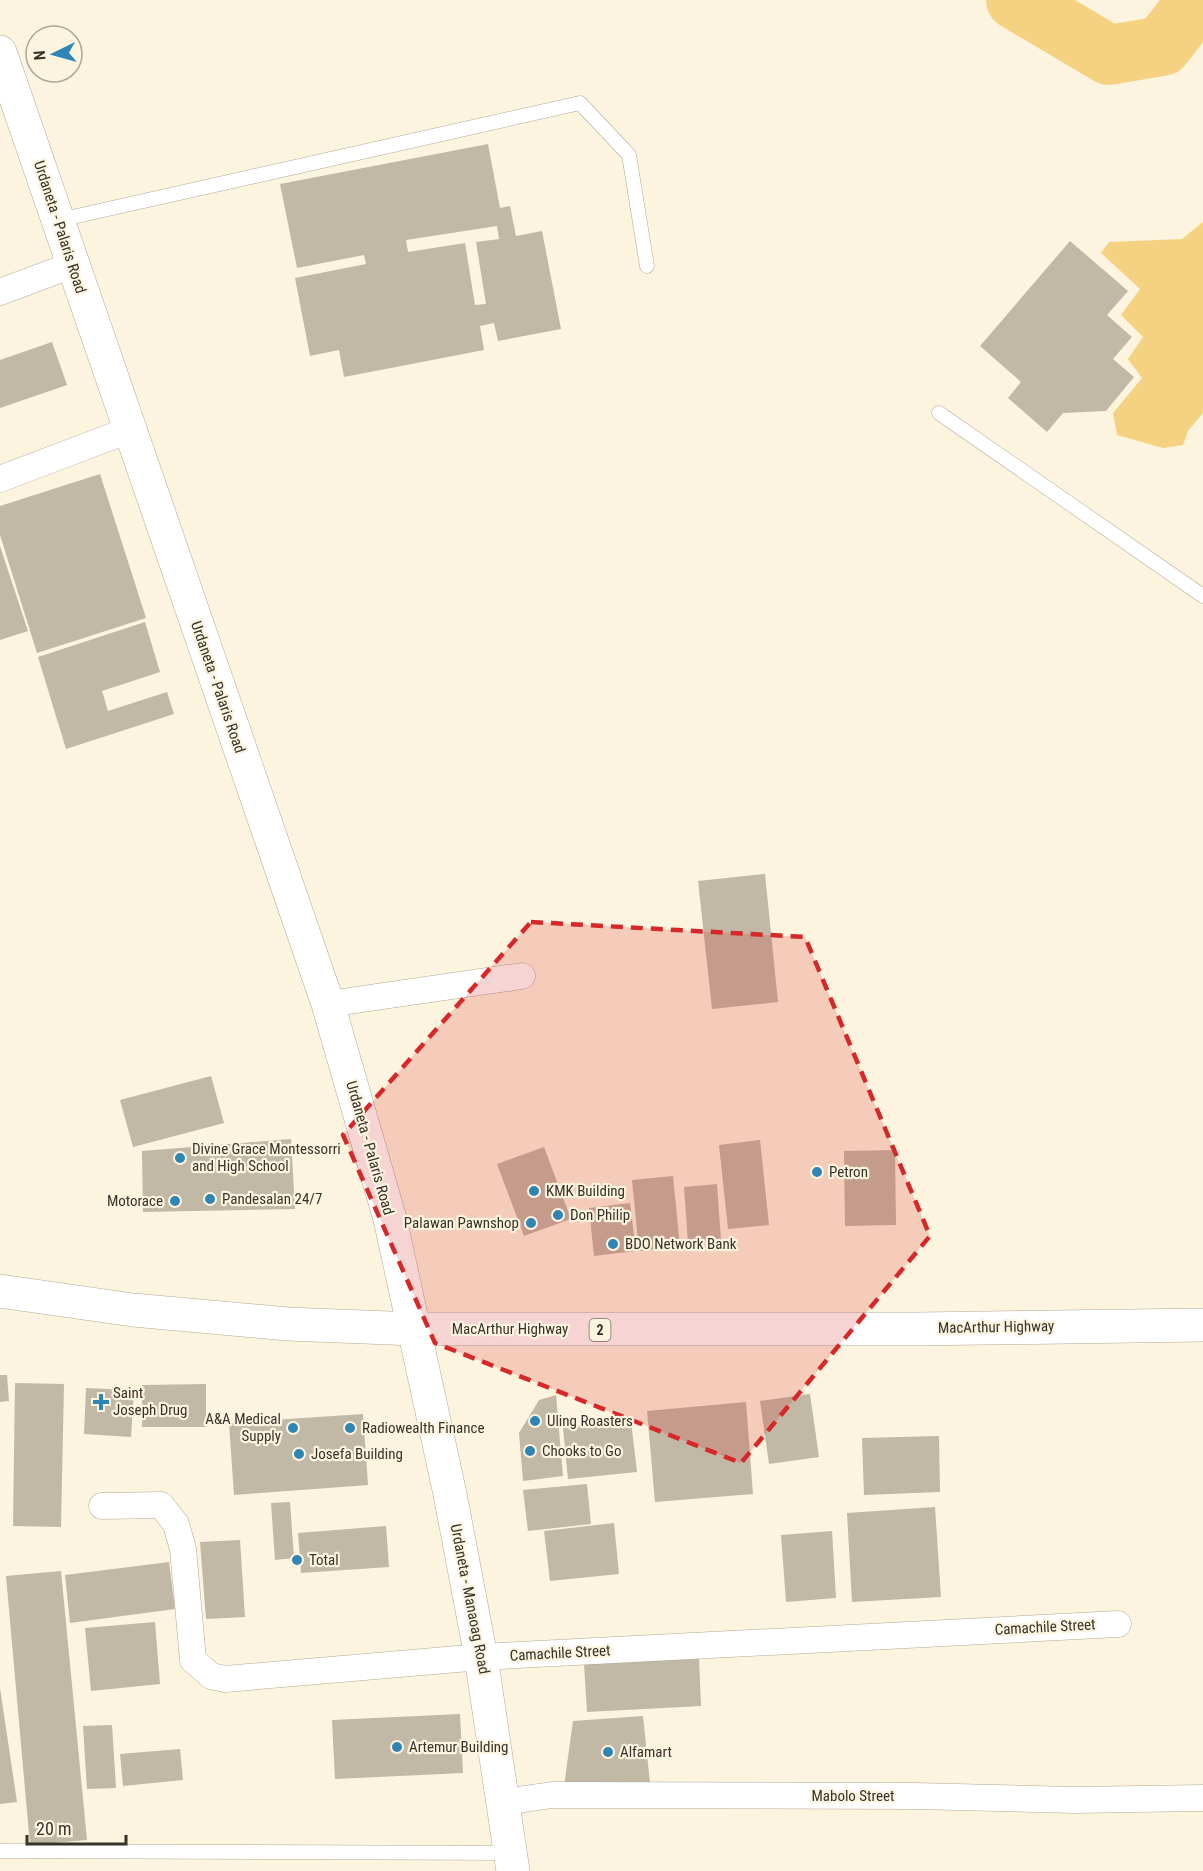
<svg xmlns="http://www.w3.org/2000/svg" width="1203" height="1871" viewBox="0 0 1203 1871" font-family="'Roboto Condensed',sans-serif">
  <rect width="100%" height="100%" fill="#fdf4df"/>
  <path fill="#f5d282" d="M 1203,222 L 1203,413 L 1188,431 L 1183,445 L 1163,448 L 1117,435 L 1113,413 L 1142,378 L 1128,359 L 1143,337 L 1121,315 L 1140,289 L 1101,253 L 1109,242 L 1182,239 Z"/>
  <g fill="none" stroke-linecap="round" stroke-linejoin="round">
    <path stroke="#f5d282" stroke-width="60" d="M 1016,0 L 1109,55 L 1162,46 L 1198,0"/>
  </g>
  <g fill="#c1b8a5" fill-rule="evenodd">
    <path d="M 488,144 L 500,208 L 510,206 L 516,236 L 542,231 L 561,329 L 498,341 L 494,323 L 480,326 L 484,350 L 344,377 L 339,350 L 310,356 L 295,278 L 366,264 L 364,255 L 297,268 L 280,184 ZM 497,226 L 499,239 L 476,242 L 486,304 L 475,305 L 465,243 L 408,252 L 406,240 Z"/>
    <path d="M 1070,241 L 1128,291 L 1107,315 L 1132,337 L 1113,359 L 1134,377 L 1106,411 L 1063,413 L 1047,432 L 1008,398 L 1021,382 L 980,346 Z"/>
    <path d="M 52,342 L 67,385 L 0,408 L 0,360 Z"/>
    <path d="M 100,474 L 146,618 L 37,653 L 0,535 L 0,506 Z"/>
    <path d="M 0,546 L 28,631 L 0,640 Z"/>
    <path d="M 145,622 L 160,672 L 102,691 L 108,711 L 167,692 L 174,714 L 66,749 L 38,657 Z"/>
    <path d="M 765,874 L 778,1002 L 712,1009 L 698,881 Z"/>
    <path d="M 211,1076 L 224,1123 L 133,1147 L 120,1100 Z"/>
    <path d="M 291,1139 L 295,1209 L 143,1212 L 142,1151 Z"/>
    <path d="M 760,1140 L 769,1225 L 728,1229 L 719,1145 Z"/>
    <path d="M 544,1147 L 571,1219 L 524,1236 L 497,1164 Z"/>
    <path d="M 895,1150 L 896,1225 L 845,1226 L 844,1151 Z"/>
    <path d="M 673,1176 L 680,1246 L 639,1251 L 632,1180 Z"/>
    <path d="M 717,1184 L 721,1240 L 688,1243 L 684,1187 Z"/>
    <path d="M 630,1203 L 636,1251 L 594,1256 L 589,1208 Z"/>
    <path d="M 0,1375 L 7,1375 L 9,1401 L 0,1402 Z"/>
    <path d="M 15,1383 L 64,1384 L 61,1527 L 13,1526 Z"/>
    <path d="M 206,1384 L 206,1427 L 142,1427 L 142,1385 Z"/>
    <path d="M 86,1388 L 134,1390 L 131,1437 L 84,1434 Z"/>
    <path d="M 810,1394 L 819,1457 L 769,1464 L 760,1401 Z"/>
    <path d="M 556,1395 L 563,1476 L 523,1481 L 519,1433 L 539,1400 Z"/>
    <path d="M 746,1402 L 753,1494 L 655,1502 L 647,1411 Z"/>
    <path d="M 363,1414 L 368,1485 L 234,1495 L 229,1423 Z"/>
    <path d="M 631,1421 L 637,1472 L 568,1479 L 563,1428 Z"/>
    <path d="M 939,1436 L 940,1492 L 864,1495 L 862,1438 Z"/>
    <path d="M 587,1484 L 591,1524 L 528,1531 L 523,1490 Z"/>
    <path d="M 290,1502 L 294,1558 L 275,1560 L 271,1503 Z"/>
    <path d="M 935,1507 L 941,1597 L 852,1602 L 847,1513 Z"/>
    <path d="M 614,1523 L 619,1574 L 550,1581 L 544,1531 Z"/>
    <path d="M 386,1526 L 389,1567 L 301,1573 L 298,1533 Z"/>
    <path d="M 832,1531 L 836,1598 L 786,1602 L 781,1535 Z"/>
    <path d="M 240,1540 L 245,1617 L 206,1619 L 200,1542 Z"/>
    <path d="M 169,1562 L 175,1609 L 70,1623 L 65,1575 Z"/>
    <path d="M 61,1571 L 87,1840 L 30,1845 L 6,1576 Z"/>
    <path d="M 155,1622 L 160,1684 L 91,1691 L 85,1628 Z"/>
    <path d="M 699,1658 L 701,1706 L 587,1712 L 584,1664 Z"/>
    <path d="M 0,1688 L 17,1802 L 0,1804 Z"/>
    <path d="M 460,1714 L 463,1773 L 335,1779 L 332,1720 Z"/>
    <path d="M 643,1716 L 650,1783 L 564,1786 L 573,1721 Z"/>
    <path d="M 112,1725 L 116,1788 L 87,1789 L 83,1726 Z"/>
    <path d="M 180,1749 L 183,1780 L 123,1786 L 120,1754 Z"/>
  </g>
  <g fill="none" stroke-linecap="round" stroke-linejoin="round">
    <defs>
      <g id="lane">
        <path d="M 59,220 L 580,103 L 629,155 L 647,266"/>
        <path d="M 939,413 L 1203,596"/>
        <path d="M 0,1851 L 511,1853"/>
      </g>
      <g id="street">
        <path d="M 0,292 L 72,265"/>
        <path d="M 0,479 L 129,430"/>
        <path d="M 328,1004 L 522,976"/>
        <path d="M 102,1506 L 161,1505 L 176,1524 L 183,1549 L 193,1660 L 211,1676 L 225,1679 L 481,1657 L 1118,1624"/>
        <path d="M 503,1802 L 552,1795 L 915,1796 L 1074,1800 L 1203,1798"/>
      </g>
      <path id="secondary" d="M 0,52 L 328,1004 L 390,1219 L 450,1494 L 481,1657 L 513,1871"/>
      <path id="primary" d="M 0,1291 L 133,1310 L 288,1324 L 415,1329 L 918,1329 L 1203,1325"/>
    </defs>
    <use href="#lane" stroke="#b1a995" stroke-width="15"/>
    <use href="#street" stroke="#b1a995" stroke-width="27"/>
    <use href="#secondary" stroke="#b1a995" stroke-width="34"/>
    <use href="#primary" stroke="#b1a995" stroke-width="34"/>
    <use href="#lane" stroke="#fff" stroke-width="14"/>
    <use href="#street" stroke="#fff" stroke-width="26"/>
    <use href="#secondary" stroke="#fff" stroke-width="33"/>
    <use href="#primary" stroke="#fff" stroke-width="33"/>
  </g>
  <path fill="#d62828" fill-opacity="0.2" stroke="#d62828" stroke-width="4.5" stroke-dasharray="12 8" stroke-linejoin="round" d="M 531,922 L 805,937 L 930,1236 L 741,1463 L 435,1343 L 343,1135 Z"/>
  <g fill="#2f85b4" stroke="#fdf4df" stroke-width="2">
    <circle cx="180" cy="1158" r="6"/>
    <circle cx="817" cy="1172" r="6"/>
    <circle cx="534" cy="1191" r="6"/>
    <circle cx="210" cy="1199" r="6"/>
    <circle cx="175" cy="1201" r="6"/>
    <circle cx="558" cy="1215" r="6"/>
    <circle cx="531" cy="1223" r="6"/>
    <circle cx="613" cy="1244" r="6"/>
    <path d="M98 1393h6v6h6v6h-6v6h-6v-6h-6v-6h6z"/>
    <circle cx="535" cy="1421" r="6"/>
    <circle cx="293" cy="1428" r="6"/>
    <circle cx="350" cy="1428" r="6"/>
    <circle cx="530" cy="1451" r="6"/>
    <circle cx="299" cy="1454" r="6"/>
    <circle cx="297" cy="1560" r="6"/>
    <circle cx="397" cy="1747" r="6"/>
    <circle cx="608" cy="1752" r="6"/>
  </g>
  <g text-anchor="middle" stroke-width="4.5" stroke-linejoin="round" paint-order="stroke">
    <rect fill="#fdf4df" stroke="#726d61" stroke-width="1.5" x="589.5" y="1319" width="21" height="22" rx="4.5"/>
    <g font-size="14" font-weight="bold" fill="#36332b">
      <text x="600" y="1335">2</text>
    </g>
    <g font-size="15" fill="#36332b" stroke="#fdf4df">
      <text transform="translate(60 227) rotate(72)" y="5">Urdaneta - Palaris Road</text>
      <text transform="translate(218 687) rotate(71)" y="5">Urdaneta - Palaris Road</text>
      <text transform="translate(370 1148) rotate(74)" y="5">Urdaneta - Palaris Road</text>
      <text transform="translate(996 1327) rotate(-1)" y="5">MacArthur Highway</text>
      <text x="510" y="1334">MacArthur Highway</text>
      <text transform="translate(470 1599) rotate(79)" y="5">Urdaneta - Manaoag Road</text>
      <text transform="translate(1045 1627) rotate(-3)" y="5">Camachile Street</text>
      <text transform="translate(560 1653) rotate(-3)" y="5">Camachile Street</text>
      <text x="853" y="1801">Mabolo Street</text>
    </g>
    <g font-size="15" fill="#36332b" stroke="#fdf4df" text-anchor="start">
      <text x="192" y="1154">Divine Grace Montessorri<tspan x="192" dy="17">and High School</tspan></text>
      <text x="829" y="1177">Petron</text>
      <text x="546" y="1196">KMK Building</text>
      <text x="222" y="1204">Pandesalan 24/7</text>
      <text x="163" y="1206" text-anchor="end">Motorace</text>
      <text x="570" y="1220">Don Philip</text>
      <text x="519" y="1228" text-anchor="end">Palawan Pawnshop</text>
      <text x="625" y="1249">BDO Network Bank</text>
      <text x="113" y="1398">Saint<tspan x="113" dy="17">Joseph Drug</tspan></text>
      <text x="281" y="1424" text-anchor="end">A&amp;A Medical<tspan x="281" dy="17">Supply</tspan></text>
      <text x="547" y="1426">Uling Roasters</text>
      <text x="362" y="1433">Radiowealth Finance</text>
      <text x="542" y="1456">Chooks to Go</text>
      <text x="311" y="1459">Josefa Building</text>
      <text x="309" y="1565">Total</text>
      <text x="409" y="1752">Artemur Building</text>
      <text x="620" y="1757">Alfamart</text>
    </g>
  </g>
  <g transform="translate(54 54) rotate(265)"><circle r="28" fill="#fdf4df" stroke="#ada797" stroke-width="1.5"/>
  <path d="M0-4.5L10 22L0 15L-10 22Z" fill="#2f85b4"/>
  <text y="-9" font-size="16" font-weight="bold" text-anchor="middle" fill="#36332b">N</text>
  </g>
  <path d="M27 1835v9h99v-9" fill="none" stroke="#36332b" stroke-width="3"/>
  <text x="36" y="1835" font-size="18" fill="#36332b" stroke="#fdf4df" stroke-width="4.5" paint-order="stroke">20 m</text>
</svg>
